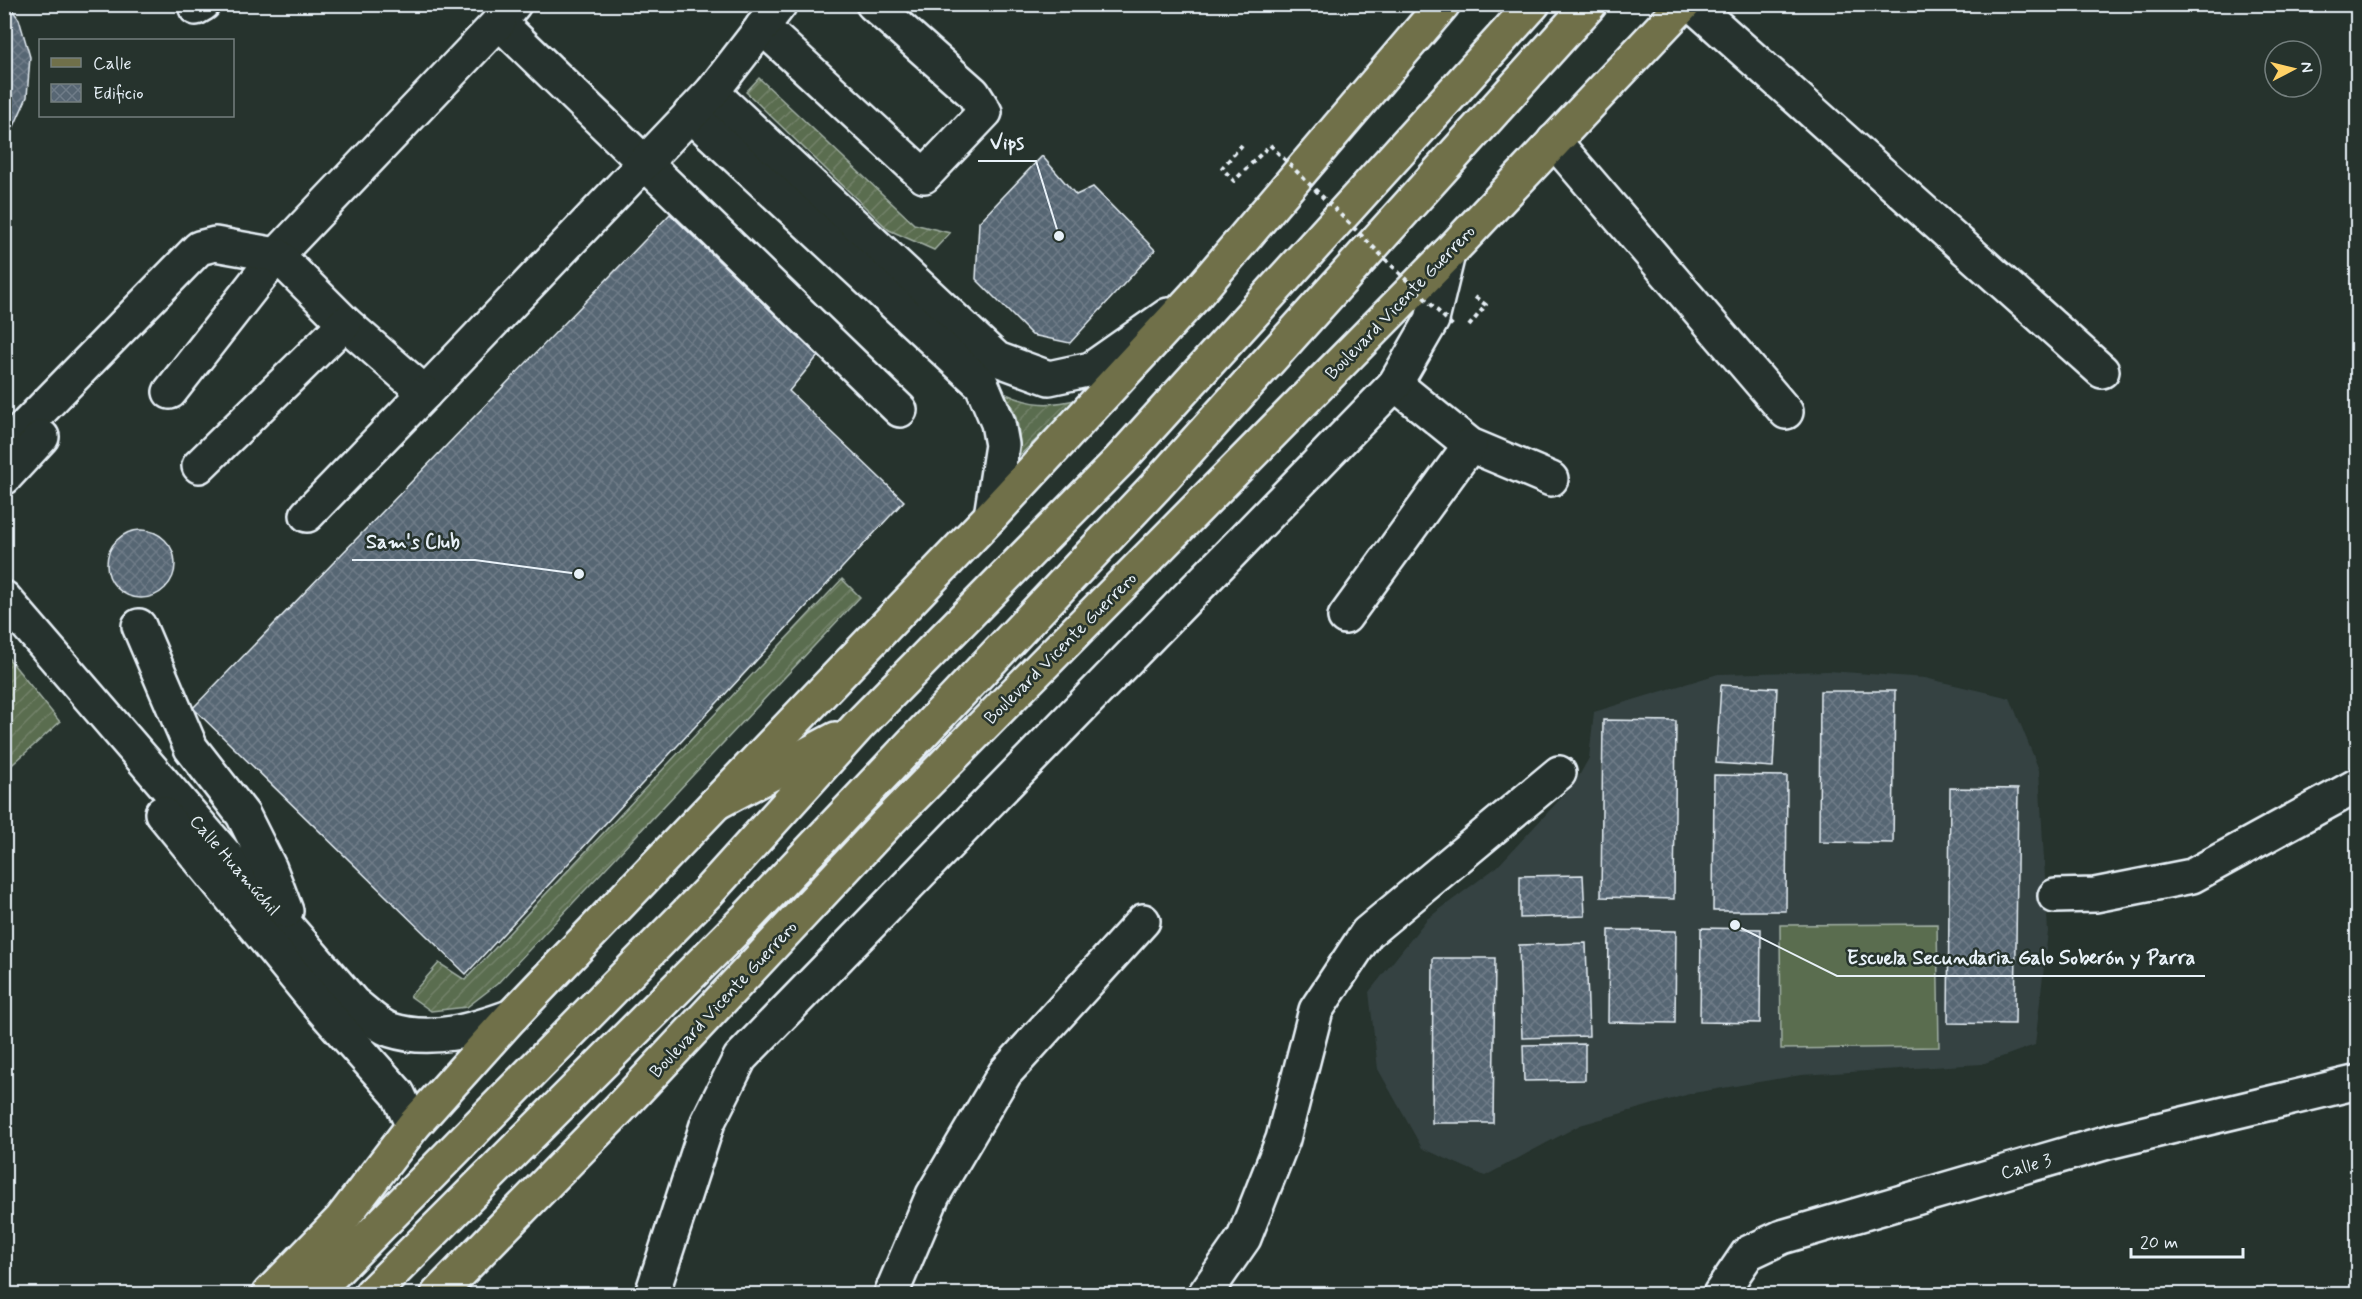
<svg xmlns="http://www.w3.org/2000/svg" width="2362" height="1299" viewBox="0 0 2362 1299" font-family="Mynerve,sans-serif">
  <defs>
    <pattern id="garden-furrows" width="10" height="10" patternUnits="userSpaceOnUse" patternTransform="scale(1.5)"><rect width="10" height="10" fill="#5a6d4f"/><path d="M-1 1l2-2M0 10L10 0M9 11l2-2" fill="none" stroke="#728269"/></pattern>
    <pattern id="building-cross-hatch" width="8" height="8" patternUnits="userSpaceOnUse" patternTransform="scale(1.5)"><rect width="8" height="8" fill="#576673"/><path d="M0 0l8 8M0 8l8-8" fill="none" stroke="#6f7c88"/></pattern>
  </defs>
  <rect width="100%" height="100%" fill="#26332d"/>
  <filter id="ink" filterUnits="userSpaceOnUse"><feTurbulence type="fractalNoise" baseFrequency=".0167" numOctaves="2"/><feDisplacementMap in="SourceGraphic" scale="12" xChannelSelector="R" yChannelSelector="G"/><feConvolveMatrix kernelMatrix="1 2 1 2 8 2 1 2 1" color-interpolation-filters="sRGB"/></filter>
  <g filter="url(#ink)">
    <path fill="#354242" d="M 1829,671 L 1925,678 L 2010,698 L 2039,770 L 2048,932 L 2035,1045 L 1982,1064 L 1801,1075 L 1693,1093 L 1580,1125 L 1485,1176 L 1422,1148 L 1378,1069 L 1369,992 L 1427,919 L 1498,866 L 1575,783 L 1589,758 L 1594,712 L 1718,674 Z"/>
    <g fill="url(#garden-furrows)" stroke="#a1afa4" stroke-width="1.5">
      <path d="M 759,78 L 914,224 L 950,233 L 934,250 L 889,230 L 746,92 Z"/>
      <path d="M 1004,393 C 1031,406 1051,406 1079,399 L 1020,455 C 1020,431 1018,413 1004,393 Z"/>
      <path d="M 842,579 L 860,597 L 497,984 L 467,1007 L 431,1011 L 410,996 L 439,963 L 465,980 Z"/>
      <path d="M 5,654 L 60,722 L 5,771 L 4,771 Z"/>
    </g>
    <path fill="#5a6d4f" stroke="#a1afa4" stroke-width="1.5" d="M 1937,924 L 1939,1047 L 1781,1049 L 1780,925 Z"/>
    <g fill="url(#building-cross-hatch)" stroke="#e8f1f8" stroke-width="1.5">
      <path d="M 4,4 L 8,4 L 19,19 L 30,57 L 27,97 L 11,133 L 4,140 Z"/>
      <path d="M 1042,156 L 1076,195 L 1093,187 L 1155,250 L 1070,343 L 1032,335 L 976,279 L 979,222 Z"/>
      <path d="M 670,214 L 818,356 L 789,391 L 904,501 L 466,974 L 193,708 Z"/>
      <circle cx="141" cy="564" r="34"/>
      <path d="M 1721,685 L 1777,688 L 1773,767 L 1716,763 Z"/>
      <path d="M 1820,691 L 1895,691 L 1893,843 L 1819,842 Z"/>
      <path d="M 1603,720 L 1676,721 L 1674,899 L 1601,897 Z"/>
      <path d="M 1714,775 L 1787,776 L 1786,911 L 1713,911 Z"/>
      <path d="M 1950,788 L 2018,789 L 2015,1024 L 1948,1023 Z"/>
      <path d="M 1583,875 L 1585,916 L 1520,918 L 1520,876 Z"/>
      <path d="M 1701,928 L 1761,929 L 1760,1023 L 1700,1022 Z"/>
      <path d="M 1609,930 L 1676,931 L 1675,1023 L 1608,1022 Z"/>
      <path d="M 1586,943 L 1589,1036 L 1522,1038 L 1519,945 Z"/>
      <path d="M 1433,958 L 1495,958 L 1493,1123 L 1432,1123 Z"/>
      <path d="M 1585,1044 L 1585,1080 L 1524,1081 L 1523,1045 Z"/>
    </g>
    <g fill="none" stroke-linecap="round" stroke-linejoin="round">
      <defs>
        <g id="minor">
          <path d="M 514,4 L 499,22 L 900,410"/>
          <path d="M 1692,4 L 2102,371"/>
          <path d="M 196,8 L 203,4"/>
          <path d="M 762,27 L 924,176 L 985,112 L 973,93 L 873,4"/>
          <path d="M 712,92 L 997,359 L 1049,378 L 1091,369 L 1168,315"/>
          <path d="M 690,114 L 982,385 L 998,423 L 1002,445 L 991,516"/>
          <path d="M 1554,141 L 1786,412"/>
          <path d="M 1395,384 L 1470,445 L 1551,479"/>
          <path d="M 170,392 L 277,255 L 499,22"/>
          <path d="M 4,448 L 199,248 L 215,244 L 277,255 L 345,323 L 425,393 L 712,92 L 780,4"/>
          <path d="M 199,466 L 345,323"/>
          <path d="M 4,478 L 42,437"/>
          <path d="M 307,515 L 425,393"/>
          <path d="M 4,598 L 353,1003 C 364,1011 378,1026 391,1030 C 431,1043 474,1030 512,1016"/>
          <path d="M 1345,617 L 1470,445"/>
          <path d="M 139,626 L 191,748 L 243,815 L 270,869 L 286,911"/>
          <path d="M 162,813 L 317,1003 L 398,1094 L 413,1126"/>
          <path d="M 2055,896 L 2095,895 L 2192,876 L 2358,785"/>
          <path d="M 652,1294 L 708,1122 L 740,1058 L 1395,384 L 1432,320 L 1448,254"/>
          <path d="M 891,1294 L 933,1195 L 1005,1073 L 1143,921"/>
          <path d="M 1205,1294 L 1244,1238 L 1283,1139 L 1316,1010 L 1367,933 L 1559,773"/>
          <path d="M 1720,1294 L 1748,1253 L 1782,1237 L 2108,1142 L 2358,1082"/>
        </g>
        <g id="major">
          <path d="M 269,1294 L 341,1220 L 413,1126 L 512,1016 L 991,516 L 1194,297 L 1443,4"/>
          <path d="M 438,1294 L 618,1110 L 887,823 L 1448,254 L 1684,4"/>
        </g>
        <g id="highway">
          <path d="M 716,803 L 836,739"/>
          <path d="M 313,1294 L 708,892 L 858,726 L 1119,461 L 1533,4"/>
          <path d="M 371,1294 L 745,920 L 1155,487 L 1590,4"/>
        </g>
      </defs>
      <use href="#minor" stroke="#e8f1f8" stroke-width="38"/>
      <use href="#major" stroke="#e8f1f8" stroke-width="38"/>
      <use href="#highway" stroke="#e8f1f8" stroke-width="38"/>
      <g stroke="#e8f1f8" stroke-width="4" stroke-dasharray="4.5 4.5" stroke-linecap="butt">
        <path d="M 1242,145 L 1222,168 L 1234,181 L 1270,145"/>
        <path d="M 1469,326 L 1486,305 L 1475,297"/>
      </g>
      <use href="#minor" stroke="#26332d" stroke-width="33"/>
      <use href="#major" stroke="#70704a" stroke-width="33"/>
      <use href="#highway" stroke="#70704a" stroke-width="33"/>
      <path stroke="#e8f1f8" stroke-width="4" stroke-dasharray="4.5 4.5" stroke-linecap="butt" d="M 1270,145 L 1453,326"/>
    </g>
  </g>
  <g text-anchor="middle" stroke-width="5" stroke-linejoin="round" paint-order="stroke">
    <g font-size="18" fill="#e8f1f8" stroke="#26332d">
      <text transform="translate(1400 302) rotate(-46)" y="6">Boulevard Vicente Guerrero</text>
      <text transform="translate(1060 648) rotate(-45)" y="6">Boulevard Vicente Guerrero</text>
      <text transform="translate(235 865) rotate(49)" y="6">Calle Huamúchil</text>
      <text transform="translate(723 999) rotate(-47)" y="6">Boulevard Vicente Guerrero</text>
      <text transform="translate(2026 1166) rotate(-16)" y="6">Calle 3</text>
    </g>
  </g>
  <path fill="none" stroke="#e8f1f8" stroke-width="2" d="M1059 236L1036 161H978M579 574L475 560H352M1735 925L1837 976H2205"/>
  <g fill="#e8f1f8" stroke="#26332d" stroke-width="2">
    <circle cx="1059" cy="236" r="6"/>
    <circle cx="579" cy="574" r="6"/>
    <circle cx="1735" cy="925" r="6"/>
  </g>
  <g font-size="20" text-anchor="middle" font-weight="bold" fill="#e8f1f8" stroke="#26332d" stroke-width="5" stroke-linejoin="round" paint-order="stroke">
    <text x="1007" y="149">Vips</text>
    <text x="413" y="548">Sam's Club</text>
    <text x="2021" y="964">Escuela Secundaria Galo Soberón y Parra</text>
  </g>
  <rect width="2362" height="1299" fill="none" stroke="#26332d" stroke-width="24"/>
  <rect x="12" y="12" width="2338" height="1275" fill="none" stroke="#e8f1f8" stroke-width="2" filter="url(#ink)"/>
  <rect x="39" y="39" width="195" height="78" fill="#26332d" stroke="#747f7e" stroke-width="1.5"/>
  <rect x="51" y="58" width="30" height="9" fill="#70704a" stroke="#747f7e" stroke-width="1.5"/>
  <text x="93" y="69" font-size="18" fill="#e8f1f8">Calle</text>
  <rect x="51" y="84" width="30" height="18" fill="url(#building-cross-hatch)" stroke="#747f7e" stroke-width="1.5"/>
  <text x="93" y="99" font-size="18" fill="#e8f1f8">Edificio</text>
  <g transform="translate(2293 69) rotate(83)"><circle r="28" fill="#26332d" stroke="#747f7e" stroke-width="1.5"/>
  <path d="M0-4.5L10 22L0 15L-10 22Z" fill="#ffd166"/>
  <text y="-9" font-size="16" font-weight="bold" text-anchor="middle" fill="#e8f1f8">N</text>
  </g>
  <path d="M2131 1248v9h112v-9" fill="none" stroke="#e8f1f8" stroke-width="3"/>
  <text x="2140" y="1248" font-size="18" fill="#e8f1f8" stroke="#26332d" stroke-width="4.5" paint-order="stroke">20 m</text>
</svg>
